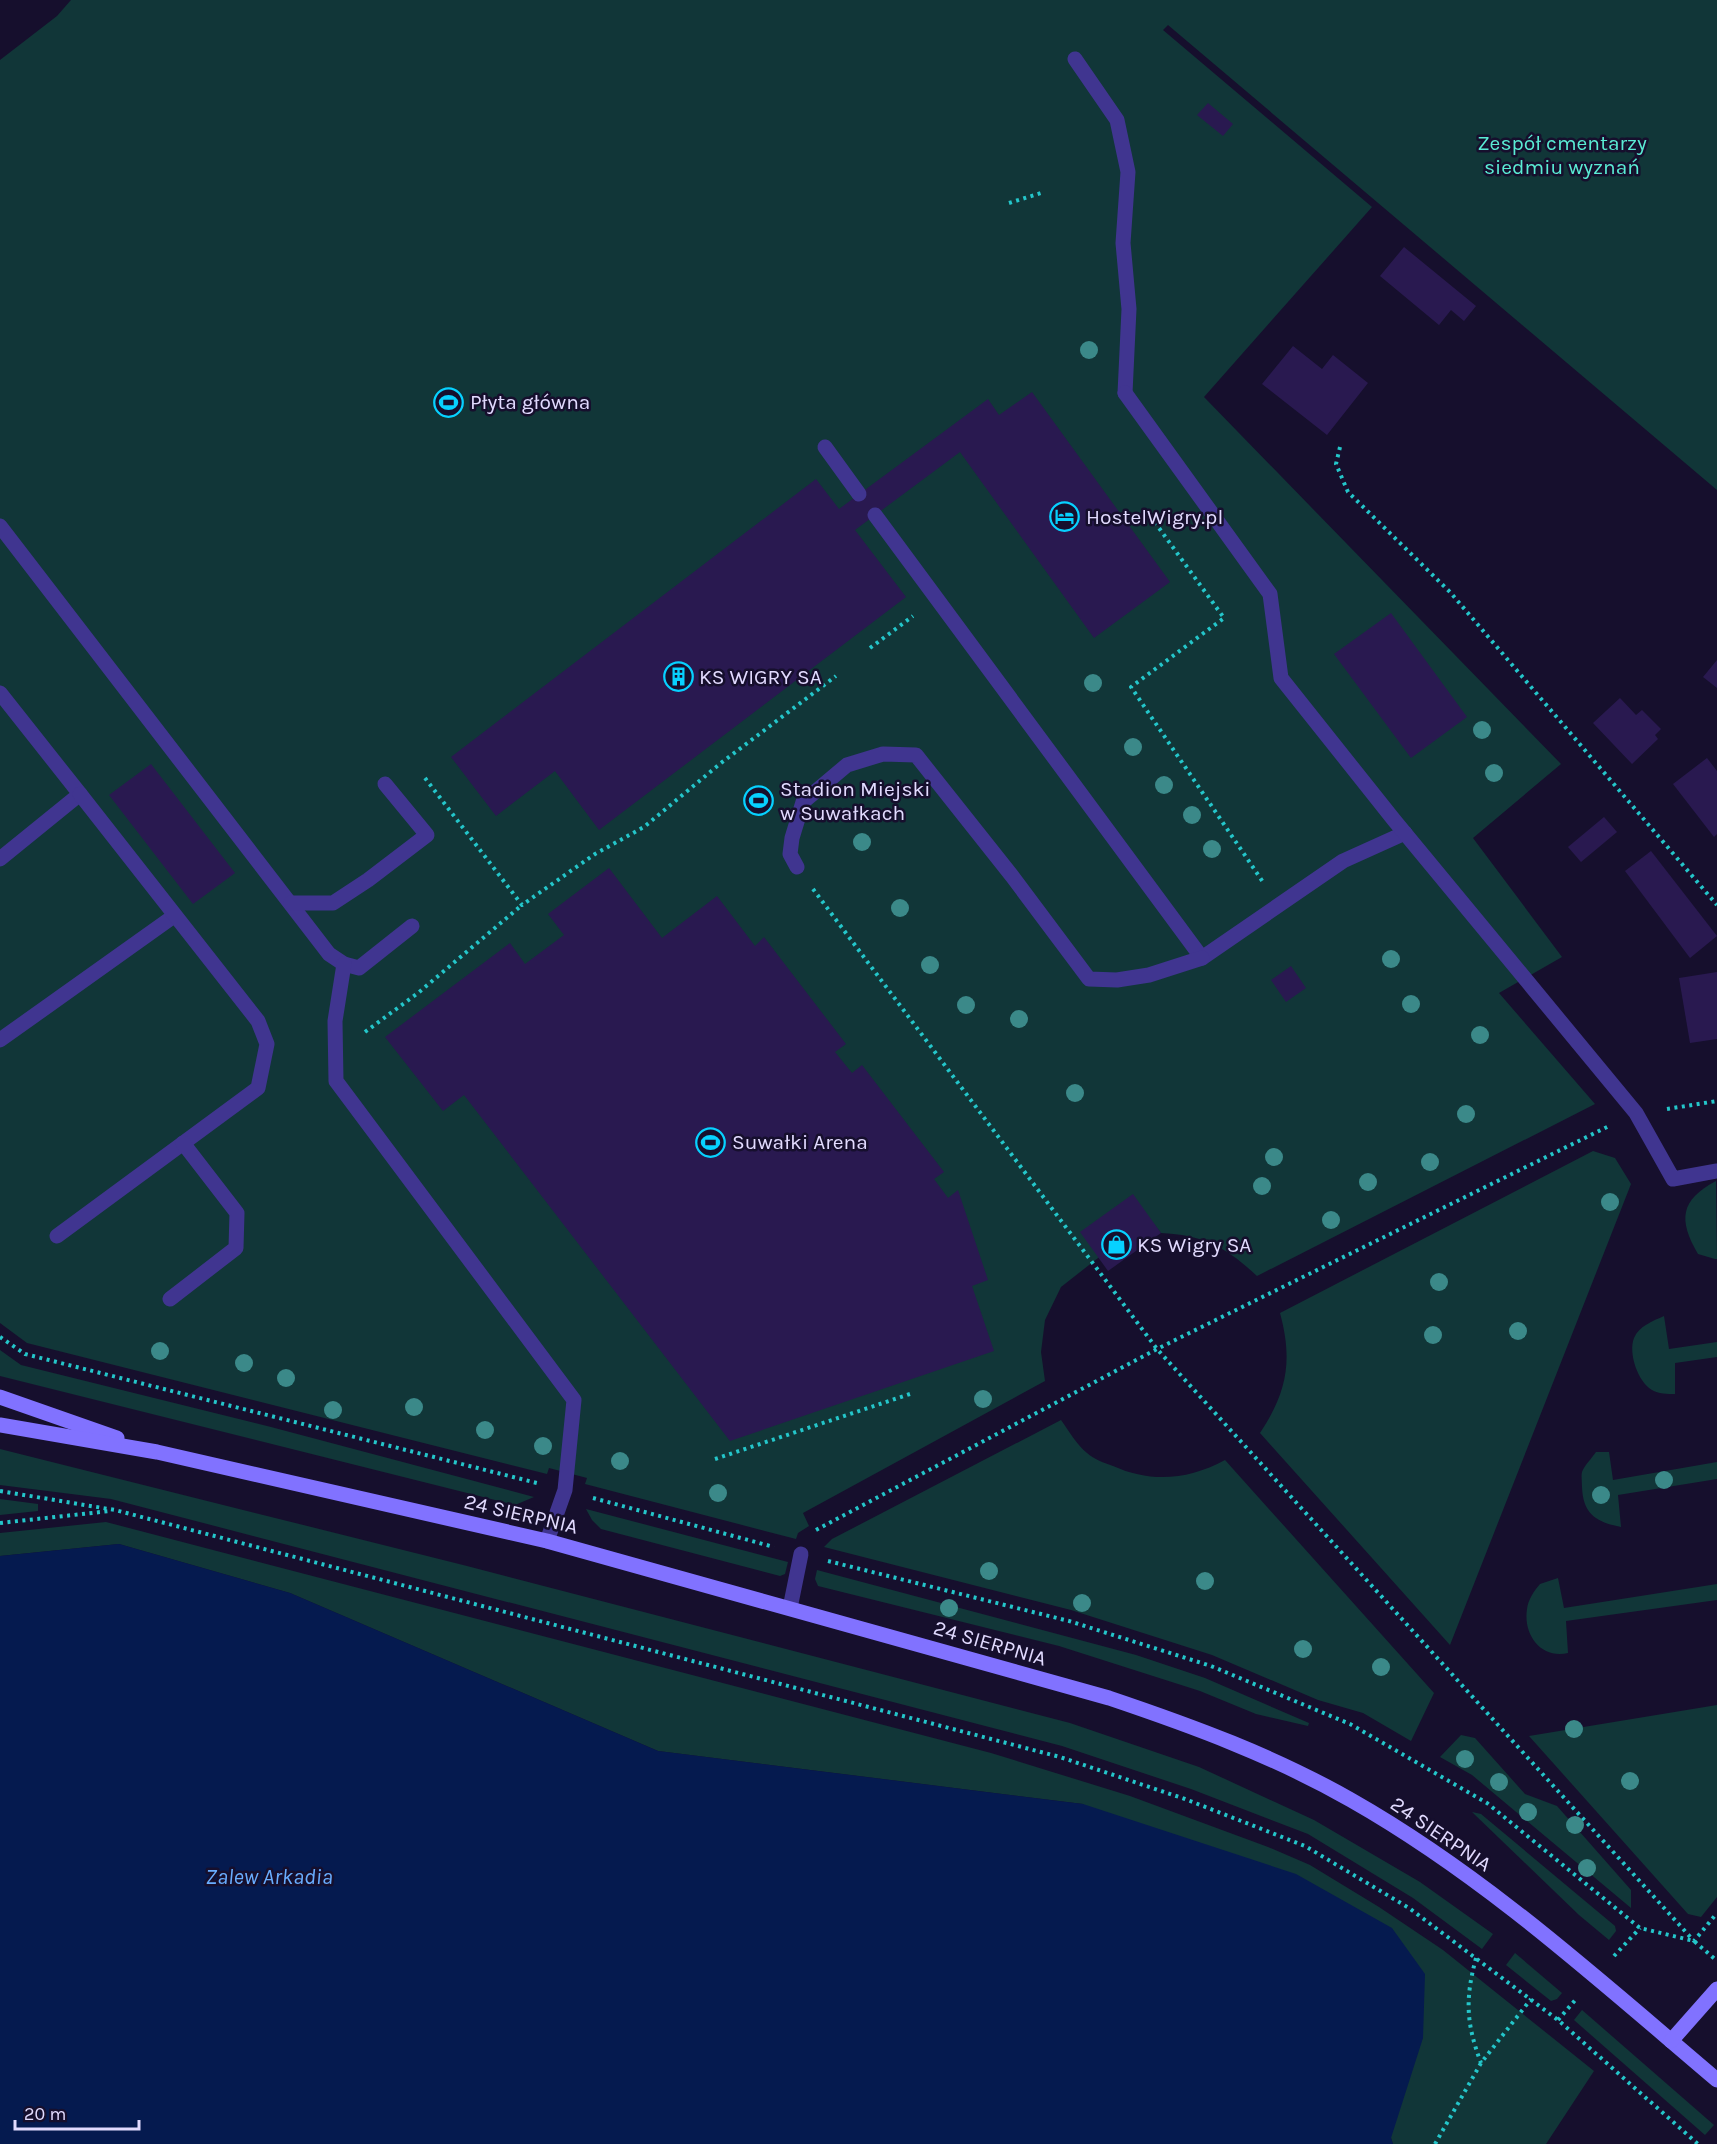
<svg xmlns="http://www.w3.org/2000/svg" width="1717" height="2144" viewBox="0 0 1717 2144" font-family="Karla,sans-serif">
  <rect width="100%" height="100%" fill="#160f2d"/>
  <g fill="#113638">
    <path d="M 71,0 L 1717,0 L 1717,490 L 1168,25 L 1163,30 L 1372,207 L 1204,397 L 1561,764 L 1473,838 L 1562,957 L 1499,993 L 1595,1104 L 1257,1276 C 1226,1247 1204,1235 1161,1233 L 1149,1218 L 1061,1287 L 1045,1320 L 1041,1352 L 1045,1381 L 803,1513 L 809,1526 L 798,1533 L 796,1539 L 585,1484 L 587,1478 L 549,1468 L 547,1474 L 27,1343 L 0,1323 L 0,60 L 57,16 Z"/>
    <path d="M 1593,1151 L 1615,1158 L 1631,1184 L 1450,1645 L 1260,1433 C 1287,1392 1293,1361 1280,1313 Z"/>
    <path d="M 1716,1181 L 1717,1259 L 1715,1259 L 1698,1254 C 1678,1220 1680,1200 1716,1181 Z"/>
    <path d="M 1664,1316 L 1669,1349 L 1717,1342 L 1717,1357 L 1675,1363 L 1675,1394 C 1668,1394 1658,1394 1652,1390 C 1638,1382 1628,1353 1634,1338 C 1639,1326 1653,1321 1664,1316 Z"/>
    <path d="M 0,1350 L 21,1365 L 271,1427 L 534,1497 L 515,1505 L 0,1376 Z"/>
    <path d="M 1061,1420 C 1069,1431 1077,1445 1087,1453 C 1094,1459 1104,1463 1113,1466 C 1151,1483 1188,1480 1225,1460 L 1434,1693 L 1411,1741 L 1363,1713 L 1318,1700 L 1212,1655 L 1071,1610 L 824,1547 L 832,1539 Z"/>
    <path d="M 0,1449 L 467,1566 L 1070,1723 L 1199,1767 L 1314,1820 L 1420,1882 L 1493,1934 L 1482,1949 L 1413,1898 L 1308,1834 L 1191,1789 L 1062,1746 L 111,1499 L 0,1485 Z"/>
    <path d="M 1596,1452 L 1609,1452 L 1613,1480 L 1717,1462 L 1717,1479 L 1618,1495 L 1621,1527 C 1596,1522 1583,1514 1582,1487 C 1582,1482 1581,1476 1582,1472 C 1584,1466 1592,1458 1596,1452 Z"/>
    <path d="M 0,1499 L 38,1504 L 38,1511 L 0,1515 Z"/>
    <path d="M 586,1509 L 788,1562 L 785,1574 L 780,1576 L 601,1529 L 592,1520 Z"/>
    <path d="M 106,1522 L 991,1753 L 1130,1796 L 1268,1847 L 1310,1865 L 1379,1907 L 1443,1950 L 1594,2071 L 1546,2144 L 1393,2144 L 1391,2138 L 1083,1804 L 658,1751 L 290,1593 L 119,1544 L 0,1556 L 0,1533 Z"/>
    <path d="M 817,1570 L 1136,1655 L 1205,1678 L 1309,1723 L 1308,1726 L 1256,1714 L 1200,1691 L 1059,1646 L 818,1586 L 815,1579 Z"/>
    <path d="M 1558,1578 L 1564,1608 L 1717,1584 L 1717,1600 L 1566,1621 L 1568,1653 C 1541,1659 1523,1635 1527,1609 C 1528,1600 1534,1591 1540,1584 Z"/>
    <path d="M 1717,1705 L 1717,1897 L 1701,1917 L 1688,1914 L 1529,1736 Z"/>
    <path d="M 1461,1735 L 1475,1738 L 1525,1794 L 1557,1806 L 1631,1890 L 1631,1908 L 1472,1775 L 1440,1757 Z"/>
    <path d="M 1472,1812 L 1481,1814 L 1615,1926 L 1616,1931 L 1609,1940 L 1579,1915 Z"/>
    <path d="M 1515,1953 L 1562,1993 L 1557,1999 L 1551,2001 L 1506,1965 Z"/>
    <path d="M 1582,2010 L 1714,2125 L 1705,2135 L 1574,2020 Z"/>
  </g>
  <path fill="#051a4f" d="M 119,1544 L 290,1593 L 658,1751 L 1083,1804 L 1296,1874 L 1392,1928 L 1425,1974 L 1423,2038 L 1391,2138 L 1393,2144 L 0,2144 L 0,1556 Z"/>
  <g fill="#291950">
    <path d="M 1208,103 L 1233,124 L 1223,136 L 1197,115 Z"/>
    <path d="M 1404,247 L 1476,306 L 1464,321 L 1451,310 L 1439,325 L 1380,276 Z"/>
    <path d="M 1293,346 L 1322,369 L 1333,355 L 1368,383 L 1327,435 L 1262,384 Z"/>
    <path d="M 1032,392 L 1170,582 L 1094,638 L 960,452 L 855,530 L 906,597 L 599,830 L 555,771 L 496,816 L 451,757 L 816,479 L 839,509 L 988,399 L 999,415 Z"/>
    <path d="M 1391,613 L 1467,717 L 1411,758 L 1334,654 Z"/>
    <path d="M 1717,660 L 1717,688 L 1703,677 Z"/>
    <path d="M 1620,698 L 1636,715 L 1642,710 L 1661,729 L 1655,735 L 1658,739 L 1632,764 L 1593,723 Z"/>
    <path d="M 1707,758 L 1717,771 L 1717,834 L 1714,837 L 1673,784 Z"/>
    <path d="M 151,764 L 235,873 L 193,904 L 109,795 Z"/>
    <path d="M 1604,817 L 1617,832 L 1581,862 L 1568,847 Z"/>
    <path d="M 1651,851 L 1717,936 L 1690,958 L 1625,871 Z"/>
    <path d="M 609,868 L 662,938 L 717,896 L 755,946 L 764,937 L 846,1044 L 835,1052 L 852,1073 L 862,1065 L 944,1172 L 934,1179 L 948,1198 L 958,1190 L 988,1280 L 972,1286 L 994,1351 L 730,1441 L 464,1095 L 443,1111 L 385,1037 L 510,943 L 525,964 L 564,935 L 548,914 Z"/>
    <path d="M 1291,966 L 1306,988 L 1286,1002 L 1271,980 Z"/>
    <path d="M 1717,972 L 1717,1039 L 1690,1043 L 1679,978 Z"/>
    <path d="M 1133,1194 L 1161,1233 L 1108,1271 L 1080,1232 Z"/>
  </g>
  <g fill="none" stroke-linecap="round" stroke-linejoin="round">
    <g stroke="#24c6ca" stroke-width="4" stroke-dasharray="3 4.5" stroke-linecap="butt">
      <path d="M 1009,203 L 1041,193"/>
      <path d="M 1340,447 L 1336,464 L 1348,492 L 1450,592 L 1717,905"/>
      <path d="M 1146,510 L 1224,618 L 1131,687 L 1263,882"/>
      <path d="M 870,648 L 913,616"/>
      <path d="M 425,778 L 522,905 L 595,854 L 644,827 L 721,763 L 836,676"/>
      <path d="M 813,889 L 1157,1349 L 1694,1941 L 1717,1913"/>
      <path d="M 365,1032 L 418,993 L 522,905"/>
      <path d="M 1667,1109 L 1717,1101"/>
      <path d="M 0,1337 L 25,1354 L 537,1483"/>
      <path d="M 715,1459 L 913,1393"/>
      <path d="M 0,1491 L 115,1510 L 1060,1757 L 1185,1799 L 1305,1846 L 1409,1908 L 1558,2020 L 1698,2144"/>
      <path d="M 593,1498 L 774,1547"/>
      <path d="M 0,1523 L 110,1511"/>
      <path d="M 816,1530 L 1157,1349 L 1609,1126"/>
      <path d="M 828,1561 L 1069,1621 L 1211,1666 L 1350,1724 L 1487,1803 L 1640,1928 L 1694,1941 L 1716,1960"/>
      <path d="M 1614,1956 L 1640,1928"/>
      <path d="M 1476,1958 C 1465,1999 1466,2023 1481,2063"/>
      <path d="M 1558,2020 L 1577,1998"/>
      <path d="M 1435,2144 L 1481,2063 L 1531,1999"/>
    </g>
    <g stroke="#403590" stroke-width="15">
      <path d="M 1075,59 L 1117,120 L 1128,172 L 1123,243 L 1129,309 L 1125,393"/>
      <path d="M 825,447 L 859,494"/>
      <path d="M 875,515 L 1202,958 L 1343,861 L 1405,833"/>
      <path d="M 0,526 L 329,954 L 344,964 L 359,968 L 412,926"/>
      <path d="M 0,693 L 80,794 L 0,859"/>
      <path d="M 797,867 L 790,854 L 792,838 L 803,802 L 847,765 L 883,754 L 916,755 L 1012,876 L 1089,979 L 1117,980 L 1149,975 L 1202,958"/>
      <path d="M 291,903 L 333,903 L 368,880 L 427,835 L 385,784"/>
      <path d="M 344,964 L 335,1021 L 336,1081 L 574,1400 L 565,1490 L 547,1541"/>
      <path d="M 0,1040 L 174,916"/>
      <path d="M 57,1236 L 258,1088 L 267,1044 L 258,1021 L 80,794"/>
      <path d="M 170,1299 L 236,1248 L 237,1213 L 183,1143"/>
      <path d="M 790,1608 L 801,1554"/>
    </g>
    <path stroke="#403590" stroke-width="15" d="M 1125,393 L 1270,594 L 1281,678 L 1394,820 L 1636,1113 L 1673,1179 L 1717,1171"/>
    <g stroke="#8172ff" stroke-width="15">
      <path d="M 0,1397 L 117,1438"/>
      <path d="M 0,1425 L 157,1452 L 547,1541 L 1109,1698 C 1192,1726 1274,1756 1351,1800 C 1485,1876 1600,1981 1717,2080"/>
      <path d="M 1671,2041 L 1717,1989"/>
    </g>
  </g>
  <g fill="#3b8989">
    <circle cx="1089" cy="350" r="9"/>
    <circle cx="1093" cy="683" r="9"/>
    <circle cx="1482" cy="730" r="9"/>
    <circle cx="1133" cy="747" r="9"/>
    <circle cx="1494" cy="773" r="9"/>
    <circle cx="1164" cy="785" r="9"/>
    <circle cx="1192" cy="815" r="9"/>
    <circle cx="862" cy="842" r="9"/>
    <circle cx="1212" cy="849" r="9"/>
    <circle cx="900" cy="908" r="9"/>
    <circle cx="1391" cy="959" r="9"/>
    <circle cx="930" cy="965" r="9"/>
    <circle cx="1411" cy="1004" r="9"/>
    <circle cx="966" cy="1005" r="9"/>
    <circle cx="1019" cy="1019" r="9"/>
    <circle cx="1480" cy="1035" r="9"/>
    <circle cx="1075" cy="1093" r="9"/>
    <circle cx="1466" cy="1114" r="9"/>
    <circle cx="1274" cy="1157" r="9"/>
    <circle cx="1430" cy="1162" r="9"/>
    <circle cx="1368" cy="1182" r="9"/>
    <circle cx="1262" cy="1186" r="9"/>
    <circle cx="1610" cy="1202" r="9"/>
    <circle cx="1331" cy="1220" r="9"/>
    <circle cx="1439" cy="1282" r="9"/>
    <circle cx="1518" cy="1331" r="9"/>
    <circle cx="1433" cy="1335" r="9"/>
    <circle cx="160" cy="1351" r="9"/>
    <circle cx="244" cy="1363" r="9"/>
    <circle cx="286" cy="1378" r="9"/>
    <circle cx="983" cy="1399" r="9"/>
    <circle cx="414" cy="1407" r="9"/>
    <circle cx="333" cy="1410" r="9"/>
    <circle cx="485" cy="1430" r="9"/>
    <circle cx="543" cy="1446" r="9"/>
    <circle cx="620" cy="1461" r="9"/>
    <circle cx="1664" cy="1480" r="9"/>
    <circle cx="718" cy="1493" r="9"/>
    <circle cx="1601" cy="1495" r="9"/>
    <circle cx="989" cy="1571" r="9"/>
    <circle cx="1205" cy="1581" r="9"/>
    <circle cx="1082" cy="1603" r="9"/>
    <circle cx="949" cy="1608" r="9"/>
    <circle cx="1303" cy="1649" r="9"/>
    <circle cx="1381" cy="1667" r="9"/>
    <circle cx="1574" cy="1729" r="9"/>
    <circle cx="1465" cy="1759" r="9"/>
    <circle cx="1630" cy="1781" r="9"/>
    <circle cx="1499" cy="1782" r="9"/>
    <circle cx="1528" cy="1812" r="9"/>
    <circle cx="1575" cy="1825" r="9"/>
    <circle cx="1587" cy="1868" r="9"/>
  </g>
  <defs>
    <symbol id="stadium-ring" viewBox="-11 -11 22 22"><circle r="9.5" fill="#160f2d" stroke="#07d1ff" stroke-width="1.5"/><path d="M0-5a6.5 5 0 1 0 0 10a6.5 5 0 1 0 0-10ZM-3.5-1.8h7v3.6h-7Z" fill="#07d1ff"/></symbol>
    <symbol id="hotel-ring" viewBox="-11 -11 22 22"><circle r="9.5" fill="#160f2d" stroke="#07d1ff" stroke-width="1.5"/><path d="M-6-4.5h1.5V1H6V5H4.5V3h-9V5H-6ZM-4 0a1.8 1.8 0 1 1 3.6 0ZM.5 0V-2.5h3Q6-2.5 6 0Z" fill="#07d1ff"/></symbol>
    <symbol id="building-ring" viewBox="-11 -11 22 22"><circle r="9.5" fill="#160f2d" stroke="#07d1ff" stroke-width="1.5"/><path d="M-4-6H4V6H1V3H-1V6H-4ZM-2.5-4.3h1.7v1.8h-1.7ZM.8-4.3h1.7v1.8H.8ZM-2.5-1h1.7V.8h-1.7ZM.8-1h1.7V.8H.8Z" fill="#07d1ff"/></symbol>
    <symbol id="shop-ring" viewBox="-11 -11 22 22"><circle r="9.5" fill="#160f2d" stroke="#07d1ff" stroke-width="1.5"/><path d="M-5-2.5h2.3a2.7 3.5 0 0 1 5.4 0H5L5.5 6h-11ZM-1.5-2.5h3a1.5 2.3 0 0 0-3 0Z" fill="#07d1ff"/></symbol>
  </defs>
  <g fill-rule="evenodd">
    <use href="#stadium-ring" x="432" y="386" width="33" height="33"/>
    <use href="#hotel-ring" x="1048" y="500" width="33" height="33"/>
    <use href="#building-ring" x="662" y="660" width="33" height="33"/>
    <use href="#stadium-ring" x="742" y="784" width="33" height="33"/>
    <use href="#stadium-ring" x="694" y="1126" width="33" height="33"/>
    <use href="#shop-ring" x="1100" y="1228" width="33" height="33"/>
  </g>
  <g text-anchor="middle" stroke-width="5" stroke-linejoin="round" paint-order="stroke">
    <g font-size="21" fill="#5aecd4" stroke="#160f2d">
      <text x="1562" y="150">Zespół cmentarzy<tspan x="1562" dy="24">siedmiu wyznań</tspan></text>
    </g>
    <g font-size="21" fill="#e2dbff" stroke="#160f2d" text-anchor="start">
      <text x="470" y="409">Płyta główna</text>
      <text x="1086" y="524">HostelWigry.pl</text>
      <text x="699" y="684">KS WIGRY SA</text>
      <text x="780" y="796">Stadion Miejski<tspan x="780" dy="24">w Suwałkach</tspan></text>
      <text x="732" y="1149">Suwałki Arena</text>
      <text x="1137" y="1252">KS Wigry SA</text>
    </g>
    <g font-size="21" fill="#e2dbff" stroke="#160f2d">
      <text transform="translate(521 1514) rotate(13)" y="7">24 SIERPNIA</text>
      <text transform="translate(990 1643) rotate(16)" y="7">24 SIERPNIA</text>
      <text transform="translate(1441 1834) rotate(34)" y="7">24 SIERPNIA</text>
    </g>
    <g font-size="22" font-style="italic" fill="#69adff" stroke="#160f2d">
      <text x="269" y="1884">Zalew Arkadia</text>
    </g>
  </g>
  <path d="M15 2120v9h124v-9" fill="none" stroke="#e2dbff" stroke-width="3"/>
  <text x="24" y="2120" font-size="18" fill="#e2dbff" stroke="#160f2d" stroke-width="4.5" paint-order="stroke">20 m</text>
</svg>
